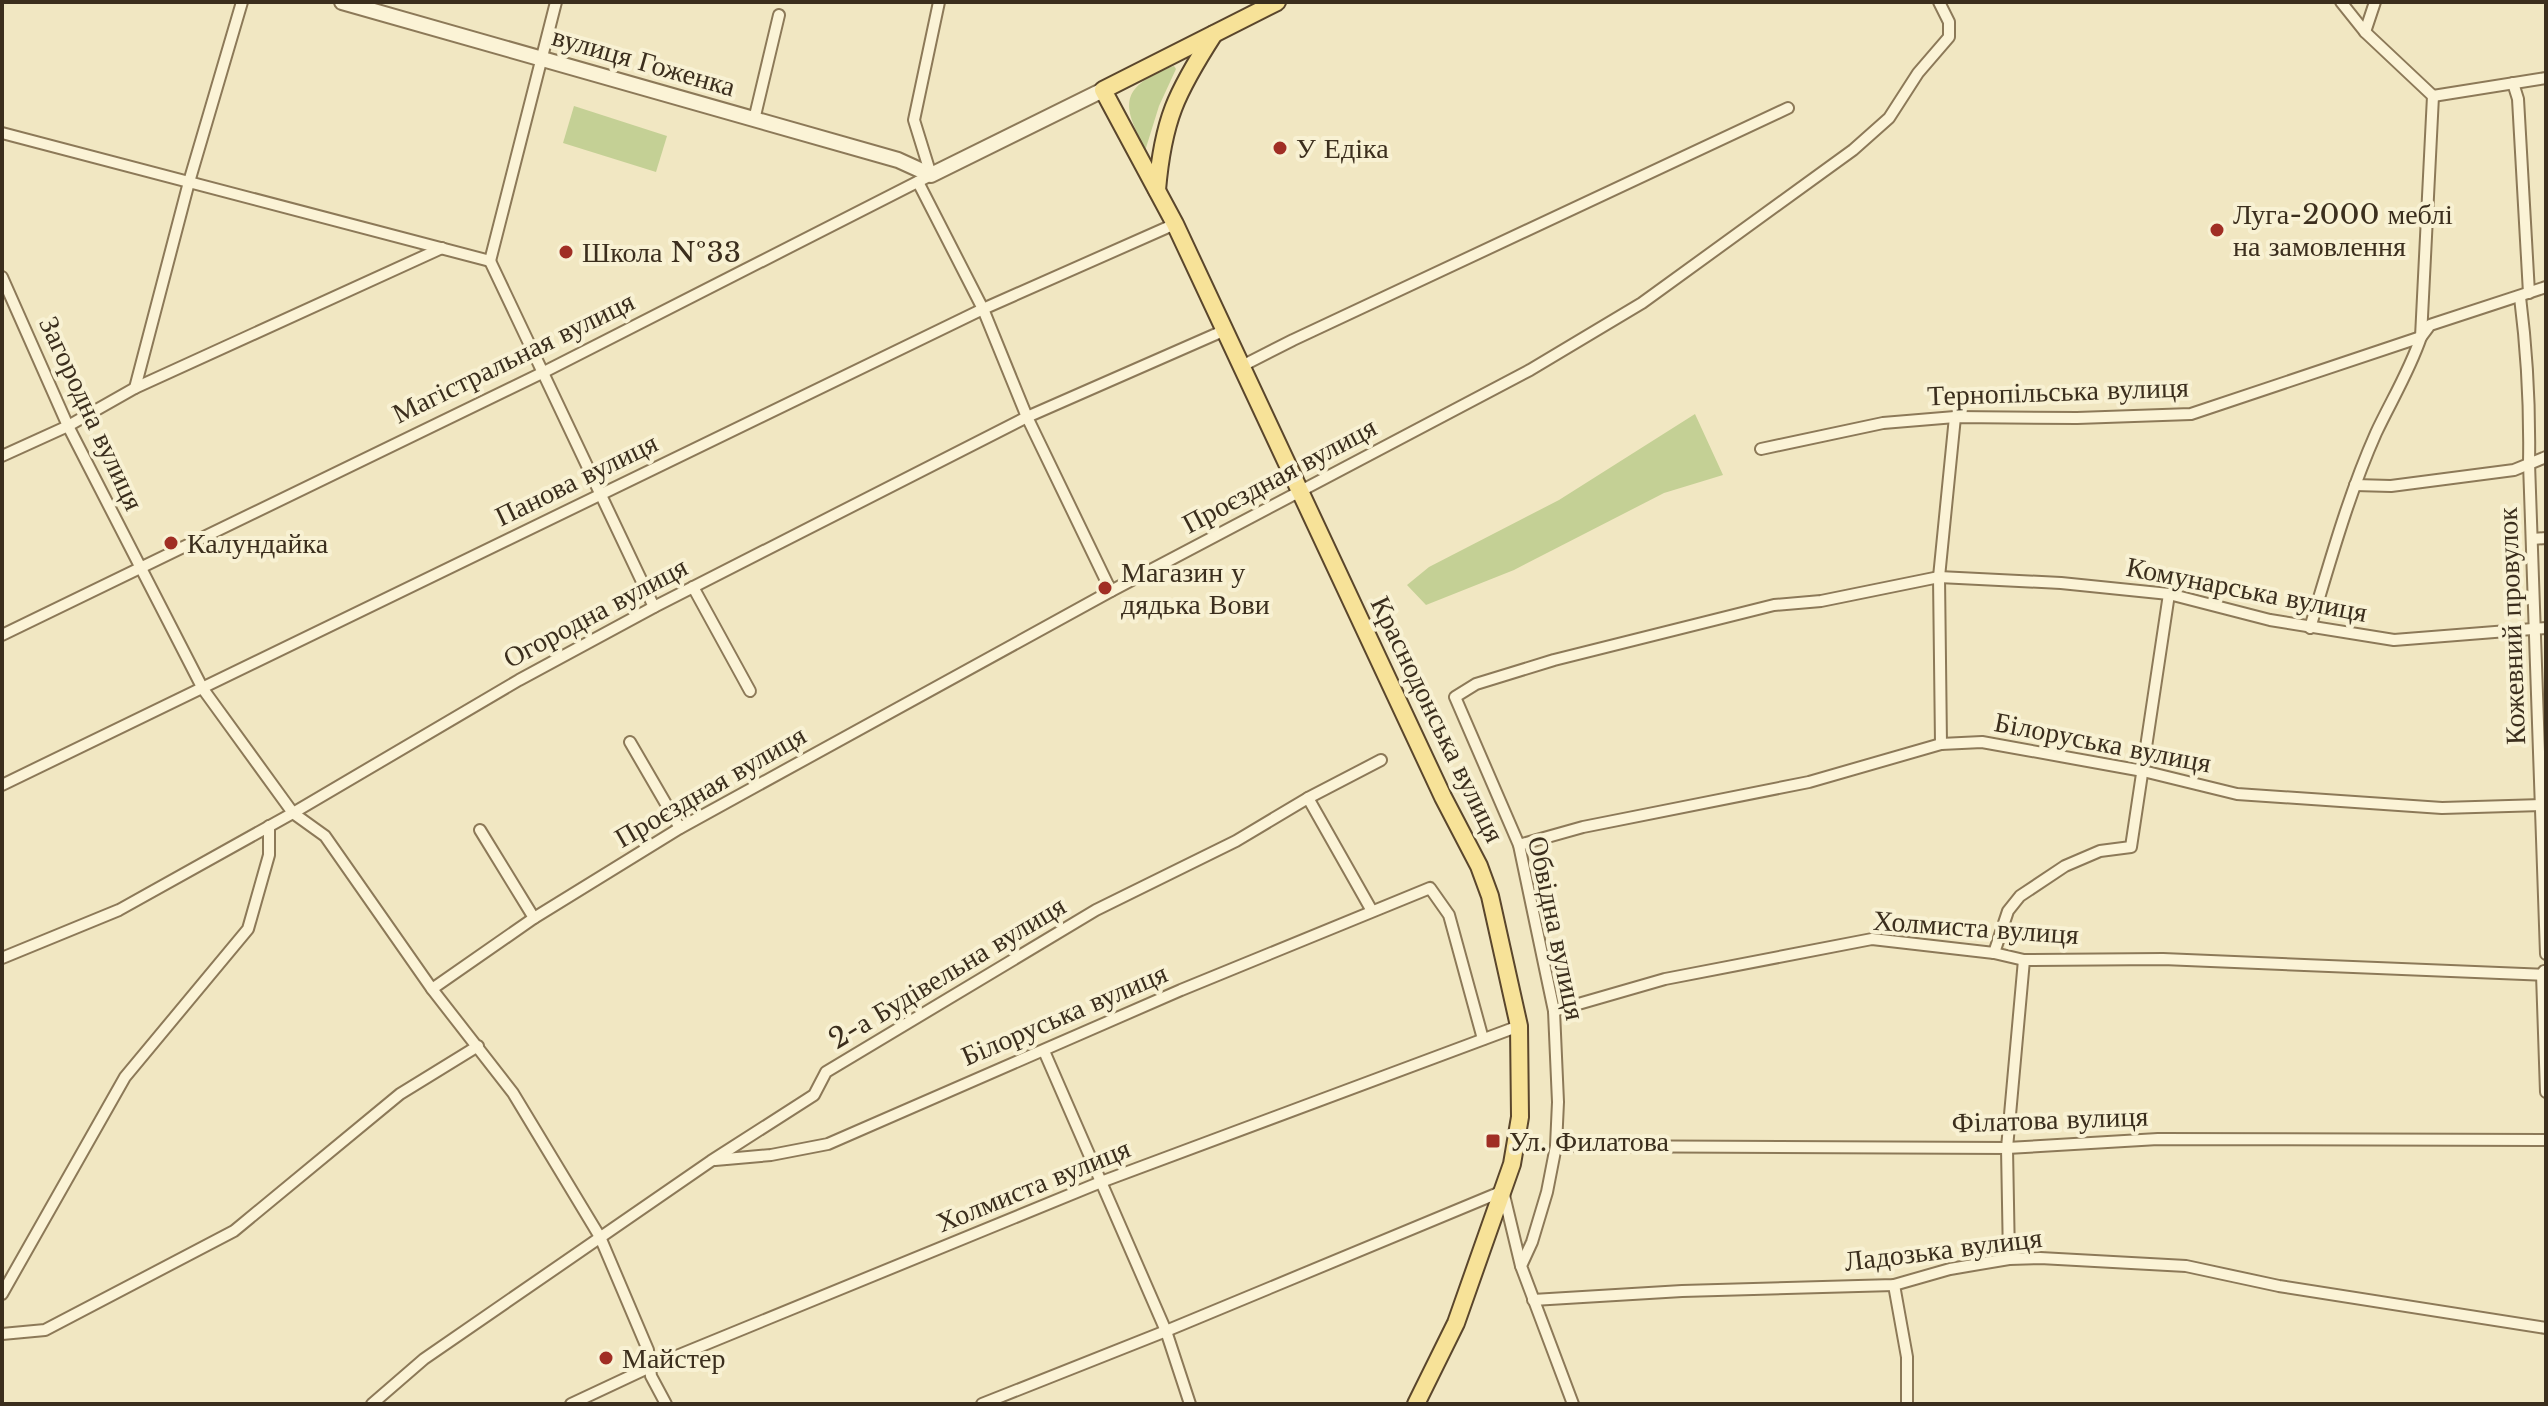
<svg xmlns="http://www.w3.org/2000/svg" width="2548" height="1406" viewBox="0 0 2548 1406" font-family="'Libre Baskerville',serif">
  <rect width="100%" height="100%" fill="#f1e7c2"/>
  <g fill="#c4d095">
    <path d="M 1174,66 L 1176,69 L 1159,106 L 1145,151 C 1133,121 1114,97 1150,77 C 1158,73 1166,68 1174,66 Z"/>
    <path d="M 574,106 L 667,136 L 656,172 L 563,143 Z"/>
    <path d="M 1695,414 L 1723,475 L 1664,493 L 1514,570 L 1426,605 L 1407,585 L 1429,567 L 1559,500 Z"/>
  </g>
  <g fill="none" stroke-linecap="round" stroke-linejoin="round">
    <defs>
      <g id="minor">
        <path d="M 2341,2 L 2365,32 L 2433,96"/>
        <path d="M 2365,32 L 2375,2"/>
        <path d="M 2513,83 L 2518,99 L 2529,293"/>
        <path d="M 2433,96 L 2546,78"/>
        <path d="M 754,120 L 779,15"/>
        <path d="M 2,133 L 490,261"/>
        <path d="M 918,182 L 983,309 L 1027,417 L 1111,591"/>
        <path d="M 490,261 L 654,607"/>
        <path d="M 490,261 L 556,2"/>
        <path d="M 2,277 L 68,426 L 203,689 L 293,813 L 325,836 L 432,989 L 513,1093 L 600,1237 L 648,1350 L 651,1376 L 666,1404"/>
        <path d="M 2520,297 C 2527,352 2530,407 2529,463 L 2546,954"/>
        <path d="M 1240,367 L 1293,340 L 1788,108"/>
        <path d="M 135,388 L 189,182 L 242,2"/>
        <path d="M 1761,449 L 1883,423 L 1955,417 L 2077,418 L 2191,414 L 2421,337 L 2430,325 L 2546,287"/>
        <path d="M 2,456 L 68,426 L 135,388 L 442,248"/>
        <path d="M 2355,485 L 2391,486 L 2514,470 L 2546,457"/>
        <path d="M 2532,539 L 2546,538"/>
        <path d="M 693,587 L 750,691"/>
        <path d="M 2310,628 C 2330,562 2348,496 2376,433 C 2391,401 2409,372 2421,337 L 2433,96"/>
        <path d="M 2,635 L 544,372 L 931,175 L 914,120 L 939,2"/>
        <path d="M 630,742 L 680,828"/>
        <path d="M 1941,744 L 1939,577 L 1955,417"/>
        <path d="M 2,785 L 983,309 L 1175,224"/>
        <path d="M 1308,798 L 1381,760"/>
        <path d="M 480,830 L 534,918"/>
        <path d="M 1519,845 L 1583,827 L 1809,782 L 1941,744 L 1982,742 L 2143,771 L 2237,794 L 2442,808 L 2546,805"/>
        <path d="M 1994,953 L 2008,911 L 2020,896 L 2065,866 L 2100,851 L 2131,847 L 2169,594"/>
        <path d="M 2,958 L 119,910 L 293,813 L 519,680 L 654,607 L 1027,417 L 1223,331"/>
        <path d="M 2544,971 L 2542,974 L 2546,1092"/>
        <path d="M 432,989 L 534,918 L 680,828 L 1111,591 L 1530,370 L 1642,303 L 1853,150 L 1889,118 L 1918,73 L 1949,37 L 1949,22 L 1939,2"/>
        <path d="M 1554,1011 L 1665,979 L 1872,939 L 1994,953 L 2024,960 L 2163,959 L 2546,975"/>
        <path d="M 1044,1051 L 1166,1331 L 1190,1404"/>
        <path d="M 1556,1146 L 2007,1148 L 2158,1139 L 2546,1140"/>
        <path d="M 715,1160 L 771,1155 L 828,1144 L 1181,990 L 1430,888 L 1449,915 L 1483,1039"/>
        <path d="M 2009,1259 L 2007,1148 L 2024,960"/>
        <path d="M 1894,1285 L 1907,1357 L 1907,1404"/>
        <path d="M 2,1294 L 125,1077 L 248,929 L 269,855 L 269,826"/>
        <path d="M 1533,1300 L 1682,1291 L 1894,1285 L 1950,1269 L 2009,1259 L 2040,1258 L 2186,1266 L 2279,1286 L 2546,1328"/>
        <path d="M 2,1334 L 45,1330 L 234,1231 L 400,1094 L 478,1046"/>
        <path d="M 372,1404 L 424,1359 L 711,1161 L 814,1095 L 826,1072 L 1096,910 L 1236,841 L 1308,798 L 1372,911"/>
        <path d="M 571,1404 L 650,1367 L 1101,1182 L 1519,1026"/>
        <path d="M 982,1404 L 1166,1331 L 1503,1191 L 1521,1266"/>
        <path d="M 1573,1404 L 1521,1266 L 1532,1242 L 1547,1192 L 1556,1146 L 1558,1102 L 1554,1011 L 1519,845 L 1455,697 L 1476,684 L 1554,660 L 1774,605 L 1821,601 L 1939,577 L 2061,583 L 2169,594 L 2270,620 L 2394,640 L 2546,628"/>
      </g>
      <path id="tertiary" d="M 342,2 L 898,160 L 931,175 L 1103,90"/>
      <g id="primary">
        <path d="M 1277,2 L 1103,90 L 1175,224 L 1443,797 L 1479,866 L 1490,896 L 1519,1026 L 1520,1117 L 1512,1164 L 1456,1323 L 1416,1404"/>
        <path d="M 1157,190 C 1163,120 1176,93 1214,34"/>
      </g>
    </defs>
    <use href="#minor" stroke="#8c7958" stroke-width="14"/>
    <use href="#tertiary" stroke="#8c7958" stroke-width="18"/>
    <use href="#primary" stroke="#5a462c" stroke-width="20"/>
    <use href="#minor" stroke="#fbf3d6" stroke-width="10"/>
    <use href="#tertiary" stroke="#fbf3d6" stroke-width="14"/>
    <use href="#primary" stroke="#f7e298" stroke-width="16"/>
  </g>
  <g fill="#a02e24" stroke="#f8f1d3" stroke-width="3">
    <circle cx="1280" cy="148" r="8"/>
    <circle cx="2217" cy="230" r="8"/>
    <circle cx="566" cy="252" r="8"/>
    <circle cx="171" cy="543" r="8"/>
    <circle cx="1105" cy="588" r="8"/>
    <rect x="1485" y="1133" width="16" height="16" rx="4"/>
    <circle cx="606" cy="1358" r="8"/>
  </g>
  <g text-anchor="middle" stroke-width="8" stroke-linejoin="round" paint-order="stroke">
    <g font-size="28" fill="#3b2e1d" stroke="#f8f1d3">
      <text transform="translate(644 61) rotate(16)" y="10">вулиця Гоженка</text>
      <text transform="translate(513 357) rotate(-26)" y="10">Магістральная вулиця</text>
      <text transform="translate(2058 391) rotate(-2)" y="10">Тернопільська вулиця</text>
      <text transform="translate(92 413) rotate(65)" y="10">Загородна вулиця</text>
      <text transform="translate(1279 475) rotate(-28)" y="10">Проєздная вулиця</text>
      <text transform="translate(576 479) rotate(-26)" y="10">Панова вулиця</text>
      <text transform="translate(2247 589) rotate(11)" y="10">Комунарська вулиця</text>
      <text transform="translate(595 612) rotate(-28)" y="10">Огородна вулиця</text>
      <text transform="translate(2511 626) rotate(-92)" y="10">Кожевний провулок</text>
      <text transform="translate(1438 719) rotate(64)" y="10">Краснодонська вулиця</text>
      <text transform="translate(2103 742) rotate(11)" y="10">Білоруська вулиця</text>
      <text transform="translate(710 786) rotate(-30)" y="10">Проєздная вулиця</text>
      <text transform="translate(1976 927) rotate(4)" y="10">Холмиста вулиця</text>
      <text transform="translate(1557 928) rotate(78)" y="10">Обвідна вулиця</text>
      <text transform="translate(947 972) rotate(-31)" y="10">2-а Будівельна вулиця</text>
      <text transform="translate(1064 1014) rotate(-23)" y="10">Білоруська вулиця</text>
      <text transform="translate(2050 1119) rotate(-2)" y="10">Філатова вулиця</text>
      <text transform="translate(1033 1185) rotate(-22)" y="10">Холмиста вулиця</text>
      <text transform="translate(1943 1249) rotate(-7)" y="10">Ладозька вулиця</text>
    </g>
    <g font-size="28" fill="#3b2e1d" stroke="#f8f1d3" text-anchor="start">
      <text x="1296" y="158">У Едіка</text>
      <text x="2233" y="224">Луга-2000 меблі<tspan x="2233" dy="32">на замовлення</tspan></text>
      <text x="582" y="262">Школа №33</text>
      <text x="187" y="553">Калундайка</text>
      <text x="1121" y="582">Магазин у<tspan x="1121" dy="32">дядька Вови</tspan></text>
      <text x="1509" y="1151">Ул. Филатова</text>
      <text x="622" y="1368">Майстер</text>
    </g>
  </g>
  <rect width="2548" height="1406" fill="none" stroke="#3b2e1d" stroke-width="8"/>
</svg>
